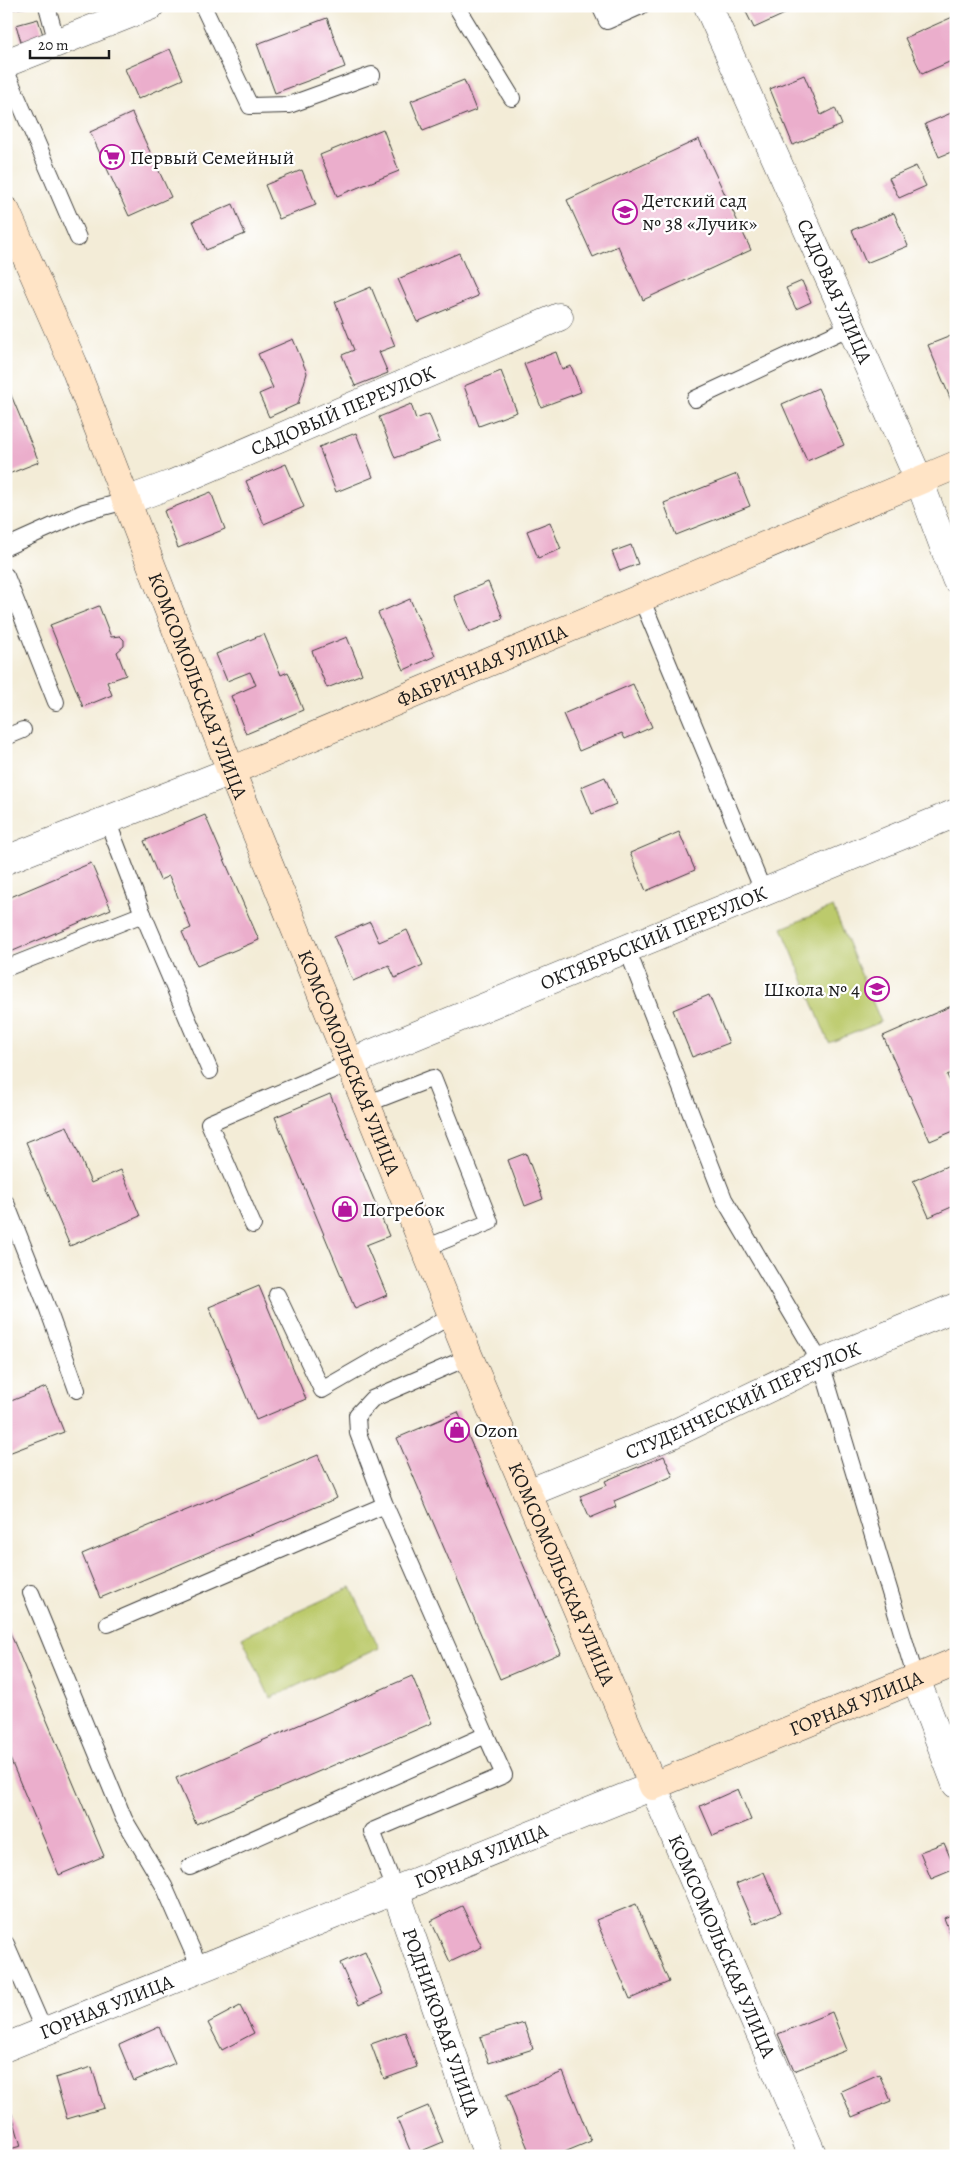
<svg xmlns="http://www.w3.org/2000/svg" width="962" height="2162" viewBox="0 0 962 2162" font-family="Alegreya,serif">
  <rect width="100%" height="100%" fill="#fff"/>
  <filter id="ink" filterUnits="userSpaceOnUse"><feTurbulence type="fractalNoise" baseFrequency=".02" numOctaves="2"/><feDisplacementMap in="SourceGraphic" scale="10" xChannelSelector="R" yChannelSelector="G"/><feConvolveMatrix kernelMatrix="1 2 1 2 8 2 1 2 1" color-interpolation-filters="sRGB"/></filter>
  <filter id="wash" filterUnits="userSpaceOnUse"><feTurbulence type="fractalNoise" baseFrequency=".0096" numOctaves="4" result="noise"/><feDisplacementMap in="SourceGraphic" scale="20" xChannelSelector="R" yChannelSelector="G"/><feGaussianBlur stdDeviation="1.12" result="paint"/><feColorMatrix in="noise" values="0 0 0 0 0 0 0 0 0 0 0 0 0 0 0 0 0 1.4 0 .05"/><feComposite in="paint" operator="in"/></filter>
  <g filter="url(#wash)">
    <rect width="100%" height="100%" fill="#f3ecd7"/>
    <g fill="#bcca6c" stroke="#6c7344">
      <path d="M 833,907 L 881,1022 L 829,1043 L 782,928 Z"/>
      <path d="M 351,1587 L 379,1648 L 270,1698 L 242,1637 Z"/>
    </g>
    <g id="blocks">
      <g fill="#ebaecc">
        <path d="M 7,6 L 28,6 L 29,7 L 8,10 Z"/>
        <path d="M 743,6 L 787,6 L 789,12 L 754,28 Z"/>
        <path d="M 955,16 L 956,59 L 922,74 L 905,38 Z"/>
        <path d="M 327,18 L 345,67 L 275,93 L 257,44 Z"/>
        <path d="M 38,19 L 44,38 L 22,45 L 16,25 Z"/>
        <path d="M 170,49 L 183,79 L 138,99 L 125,69 Z"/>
        <path d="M 804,75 L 821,115 L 835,108 L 842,125 L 793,145 L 770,89 Z"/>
        <path d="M 464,80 L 476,110 L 423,131 L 411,101 Z"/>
        <path d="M 956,111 L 956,150 L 939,157 L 925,124 Z"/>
        <path d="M 132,113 L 171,197 L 129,216 L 90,132 Z"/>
        <path d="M 383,129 L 399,171 L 337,196 L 320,155 Z"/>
        <path d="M 699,139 L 751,250 L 643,300 L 618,246 L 593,257 L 567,200 Z"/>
        <path d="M 916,166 L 926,186 L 899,198 L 889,178 Z"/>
        <path d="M 302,170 L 316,205 L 279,219 L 265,185 Z"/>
        <path d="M 233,204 L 245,234 L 206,250 L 193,221 Z"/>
        <path d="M 894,213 L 908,246 L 866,263 L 852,230 Z"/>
        <path d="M 459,253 L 478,296 L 417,322 L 398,279 Z"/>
        <path d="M 802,281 L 811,302 L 796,309 L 786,288 Z"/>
        <path d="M 371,287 L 395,346 L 379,352 L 388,373 L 355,386 L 342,355 L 354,350 L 335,302 Z"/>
        <path d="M 956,334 L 956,404 L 953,405 L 928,345 Z"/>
        <path d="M 293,339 L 307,373 L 298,404 L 269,417 L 259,394 L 273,388 L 258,354 Z"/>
        <path d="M 556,352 L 562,369 L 571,366 L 581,392 L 541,407 L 524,364 Z"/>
        <path d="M 501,371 L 517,412 L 479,426 L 464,386 Z"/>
        <path d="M 6,383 L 39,462 L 6,475 Z"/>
        <path d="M 818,388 L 844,445 L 807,461 L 782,404 Z"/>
        <path d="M 411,404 L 416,419 L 429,414 L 440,441 L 395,458 L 379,417 Z"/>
        <path d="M 356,433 L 373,477 L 336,492 L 319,447 Z"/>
        <path d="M 286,464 L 304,507 L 264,524 L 246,481 Z"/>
        <path d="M 737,474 L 750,506 L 676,535 L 664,503 Z"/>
        <path d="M 211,492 L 225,529 L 178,548 L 164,511 Z"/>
        <path d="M 550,522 L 561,549 L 538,558 L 527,531 Z"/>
        <path d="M 631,545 L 638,564 L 620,571 L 612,552 Z"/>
        <path d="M 488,582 L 503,618 L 469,632 L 454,596 Z"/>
        <path d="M 410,599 L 435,656 L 404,670 L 378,613 Z"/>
        <path d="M 99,606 L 111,637 L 120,636 L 124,640 L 124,646 L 117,652 L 126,675 L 107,682 L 112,695 L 83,707 L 50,625 Z"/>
        <path d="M 264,634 L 281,675 L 288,672 L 303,710 L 246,734 L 231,696 L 256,685 L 250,672 L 227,681 L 216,654 Z"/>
        <path d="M 347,637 L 362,674 L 327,688 L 312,651 Z"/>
        <path d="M 633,684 L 652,727 L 625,739 L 622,733 L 579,751 L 563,714 Z"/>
        <path d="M 605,777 L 616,804 L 592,814 L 581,787 Z"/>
        <path d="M 205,815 L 259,940 L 197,966 L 182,932 L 191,928 L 169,876 L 160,880 L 144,841 Z"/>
        <path d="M 679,832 L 695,870 L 646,891 L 630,853 Z"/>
        <path d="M 91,863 L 111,909 L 6,954 L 6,899 Z"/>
        <path d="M 370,922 L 379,942 L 407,930 L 423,965 L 395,978 L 389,965 L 353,981 L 334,937 Z"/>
        <path d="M 709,995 L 729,1043 L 692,1057 L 673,1010 Z"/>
        <path d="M 956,1004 L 956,1071 L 947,1075 L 956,1094 L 956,1130 L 930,1141 L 883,1036 Z"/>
        <path d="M 330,1094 L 389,1236 L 366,1245 L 387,1295 L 355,1309 L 275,1117 Z"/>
        <path d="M 67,1126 L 91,1183 L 121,1170 L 140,1216 L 70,1246 L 26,1142 Z"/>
        <path d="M 526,1153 L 543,1199 L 525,1206 L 508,1160 Z"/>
        <path d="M 956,1162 L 956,1205 L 929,1217 L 913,1181 Z"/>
        <path d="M 259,1286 L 306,1399 L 256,1420 L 209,1307 Z"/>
        <path d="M 46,1387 L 64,1432 L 6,1454 L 6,1403 Z"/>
        <path d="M 458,1412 L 561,1653 L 500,1679 L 397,1438 Z"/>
        <path d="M 318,1455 L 337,1498 L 100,1598 L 82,1554 Z"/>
        <path d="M 664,1456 L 673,1476 L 614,1501 L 616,1507 L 590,1518 L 580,1496 L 607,1485 L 605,1481 Z"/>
        <path d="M 6,1623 L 104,1856 L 59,1875 L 6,1749 Z"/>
        <path d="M 412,1676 L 432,1723 L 196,1824 L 176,1778 Z"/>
        <path d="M 738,1789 L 751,1820 L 713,1836 L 700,1806 Z"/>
        <path d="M 944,1843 L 955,1869 L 931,1879 L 920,1852 Z"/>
        <path d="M 764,1872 L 781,1912 L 753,1924 L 736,1884 Z"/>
        <path d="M 636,1904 L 669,1982 L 630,1999 L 596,1920 Z"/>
        <path d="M 462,1906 L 482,1947 L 450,1962 L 431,1921 Z"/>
        <path d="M 956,1913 L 956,1948 L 944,1918 Z"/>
        <path d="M 365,1952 L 383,1994 L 359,2005 L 340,1963 Z"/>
        <path d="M 240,2006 L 254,2033 L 222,2050 L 208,2023 Z"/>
        <path d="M 832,2012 L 847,2050 L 794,2071 L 778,2034 Z"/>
        <path d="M 524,2023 L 533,2049 L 489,2063 L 480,2037 Z"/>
        <path d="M 159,2027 L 175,2063 L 134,2081 L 119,2045 Z"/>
        <path d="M 405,2032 L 417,2067 L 384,2079 L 371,2044 Z"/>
        <path d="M 92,2067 L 104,2108 L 67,2119 L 55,2078 Z"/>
        <path d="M 563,2072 L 591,2141 L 555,2156 L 531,2156 L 506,2095 Z"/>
        <path d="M 879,2074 L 891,2101 L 852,2117 L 841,2091 Z"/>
        <path d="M 6,2093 L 21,2146 L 6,2150 Z"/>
        <path d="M 428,2106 L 443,2142 L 412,2155 L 397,2119 Z"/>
      </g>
    </g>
  </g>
  <g filter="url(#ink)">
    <use href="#blocks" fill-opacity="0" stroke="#3c3b38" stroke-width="1"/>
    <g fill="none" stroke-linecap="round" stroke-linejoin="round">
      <defs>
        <g id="lane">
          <path d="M 47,6 L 57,43"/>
          <path d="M 203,6 L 250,106 L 289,105 L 372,75"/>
          <path d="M 456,6 L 512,98"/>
          <path d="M 600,6 L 607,21 L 641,6"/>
          <path d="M 6,71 L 78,238"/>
          <path d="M 695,399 L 850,327"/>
          <path d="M 6,547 L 84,512 L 126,501"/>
          <path d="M 6,576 L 56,702"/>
          <path d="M 641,598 L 764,893"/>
          <path d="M 6,737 L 23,730"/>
          <path d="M 107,820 L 143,914 L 210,1071"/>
          <path d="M 627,949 L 724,1199 L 821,1363 L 916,1679"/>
          <path d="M 6,968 L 143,914"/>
          <path d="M 366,1104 L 433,1078 L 490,1222 L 425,1248"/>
          <path d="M 6,1203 L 46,1304 L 77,1390"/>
          <path d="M 253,1225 L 209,1123 L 349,1063"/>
          <path d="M 277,1295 L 322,1390 L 452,1315"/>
          <path d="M 469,1357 L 372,1399 L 357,1415 L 358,1433 L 385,1505 L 486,1735"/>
          <path d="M 31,1593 L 124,1819 L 164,1886 L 200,1968"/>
          <path d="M 108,1624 L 385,1505"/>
          <path d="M 190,1867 L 486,1735 L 504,1775 L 372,1831 L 395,1889"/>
          <path d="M 6,1944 L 44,2031"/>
        </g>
        <g id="street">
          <path id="s1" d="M 708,6 L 919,480 L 956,579"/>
          <path d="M 6,63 L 150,6"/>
          <path id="s2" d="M 126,501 L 172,484 L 559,317"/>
          <path d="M 6,860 L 231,771"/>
          <path id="s3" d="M 349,1063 L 956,813"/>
          <path id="s4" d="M 528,1493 L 673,1434 L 821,1363 L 956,1307"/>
          <path d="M 916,1679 L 956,1784"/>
          <path id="s5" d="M 395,1889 L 488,2156"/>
          <path id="s6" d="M 6,2047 L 653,1786 L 813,2156"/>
        </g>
        <g id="secondary">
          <path id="s7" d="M 6,211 L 73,363 L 231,771 L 469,1357 L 653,1786 L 956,1662"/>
          <path id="s8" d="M 231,771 L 956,465"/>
        </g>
      </defs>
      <use href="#lane" stroke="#3c3b38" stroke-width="18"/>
      <use href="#street" stroke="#3c3b38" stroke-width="29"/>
      <use href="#secondary" stroke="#3c3b38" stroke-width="29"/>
      <use href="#lane" stroke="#fff" stroke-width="16"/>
      <use href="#street" stroke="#fff" stroke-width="28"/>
      <use href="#secondary" stroke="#ffe4c6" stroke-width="28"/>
    </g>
  </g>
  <defs>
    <symbol id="supermarket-ring" viewBox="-11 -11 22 22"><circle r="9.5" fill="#fff" stroke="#b5179e" stroke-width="1.5"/><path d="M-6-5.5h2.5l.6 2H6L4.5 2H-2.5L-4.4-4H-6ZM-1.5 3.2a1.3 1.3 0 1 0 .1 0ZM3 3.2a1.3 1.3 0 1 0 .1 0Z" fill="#b5179e"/></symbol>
    <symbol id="school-ring" viewBox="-11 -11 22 22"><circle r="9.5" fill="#fff" stroke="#b5179e" stroke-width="1.5"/><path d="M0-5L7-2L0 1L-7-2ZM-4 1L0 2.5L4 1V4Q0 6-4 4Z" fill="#b5179e"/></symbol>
    <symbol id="shop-ring" viewBox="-11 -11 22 22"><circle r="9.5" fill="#fff" stroke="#b5179e" stroke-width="1.5"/><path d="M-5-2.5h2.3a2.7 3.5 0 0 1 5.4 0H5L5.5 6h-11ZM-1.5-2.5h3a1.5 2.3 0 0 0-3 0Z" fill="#b5179e"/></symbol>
  </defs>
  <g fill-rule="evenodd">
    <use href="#supermarket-ring" x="98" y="143" width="28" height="28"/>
    <use href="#school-ring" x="611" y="198" width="28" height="28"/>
    <use href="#school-ring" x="863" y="975" width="28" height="28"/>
    <use href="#shop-ring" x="331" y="1195" width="28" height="28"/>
    <use href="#shop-ring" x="443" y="1416" width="28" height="28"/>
  </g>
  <g text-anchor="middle" stroke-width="4.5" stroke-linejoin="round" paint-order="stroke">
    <g font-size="20" fill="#1c1c1c" stroke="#fff" text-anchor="start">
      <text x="130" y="164">Первый Семейный</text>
      <text x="642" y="207">Детский сад<tspan x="642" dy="23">№ 38 «Лучик»</tspan></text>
      <text x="860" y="996" text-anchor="end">Школа № 4</text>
      <text x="362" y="1216">Погребок</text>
      <text x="474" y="1437">Ozon</text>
    </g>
    <g font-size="20" fill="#1c1c1c" stroke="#fff">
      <text dy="7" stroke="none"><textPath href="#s1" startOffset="312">САДОВАЯ УЛИЦА</textPath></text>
      <text dy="7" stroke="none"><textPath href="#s2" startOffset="235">САДОВЫЙ ПЕРЕУЛОК</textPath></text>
      <text dy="7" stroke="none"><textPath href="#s8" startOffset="272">ФАБРИЧНАЯ УЛИЦА</textPath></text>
      <text dy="7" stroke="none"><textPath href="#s7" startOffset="512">КОМСОМОЛЬСКАЯ УЛИЦА</textPath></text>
      <text dy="7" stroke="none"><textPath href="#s3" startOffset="329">ОКТЯБРЬСКИЙ ПЕРЕУЛОК</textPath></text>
      <text dy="7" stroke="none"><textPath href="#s7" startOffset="918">КОМСОМОЛЬСКАЯ УЛИЦА</textPath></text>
      <text dy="7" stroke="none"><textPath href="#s4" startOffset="234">СТУДЕНЧЕСКИЙ ПЕРЕУЛОК</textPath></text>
      <text dy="7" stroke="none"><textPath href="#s7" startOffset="1472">КОМСОМОЛЬСКАЯ УЛИЦА</textPath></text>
      <text dy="7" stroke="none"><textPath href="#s7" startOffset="1922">ГОРНАЯ УЛИЦА</textPath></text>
      <text dy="7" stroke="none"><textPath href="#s6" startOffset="512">ГОРНАЯ УЛИЦА</textPath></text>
      <text dy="7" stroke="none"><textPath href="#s6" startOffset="872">КОМСОМОЛЬСКАЯ УЛИЦА</textPath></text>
      <text dy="7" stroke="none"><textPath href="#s6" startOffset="108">ГОРНАЯ УЛИЦА</textPath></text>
      <text dy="7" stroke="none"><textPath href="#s5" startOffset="141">РОДНИКОВАЯ УЛИЦА</textPath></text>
    </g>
  </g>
  <rect width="962" height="2162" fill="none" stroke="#fff" stroke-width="25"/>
  <path d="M30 50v8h79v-8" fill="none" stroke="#1c1c1c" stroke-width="2.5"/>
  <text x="38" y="50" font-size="15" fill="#1c1c1c" stroke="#ffffff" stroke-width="4" paint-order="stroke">20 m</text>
</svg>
